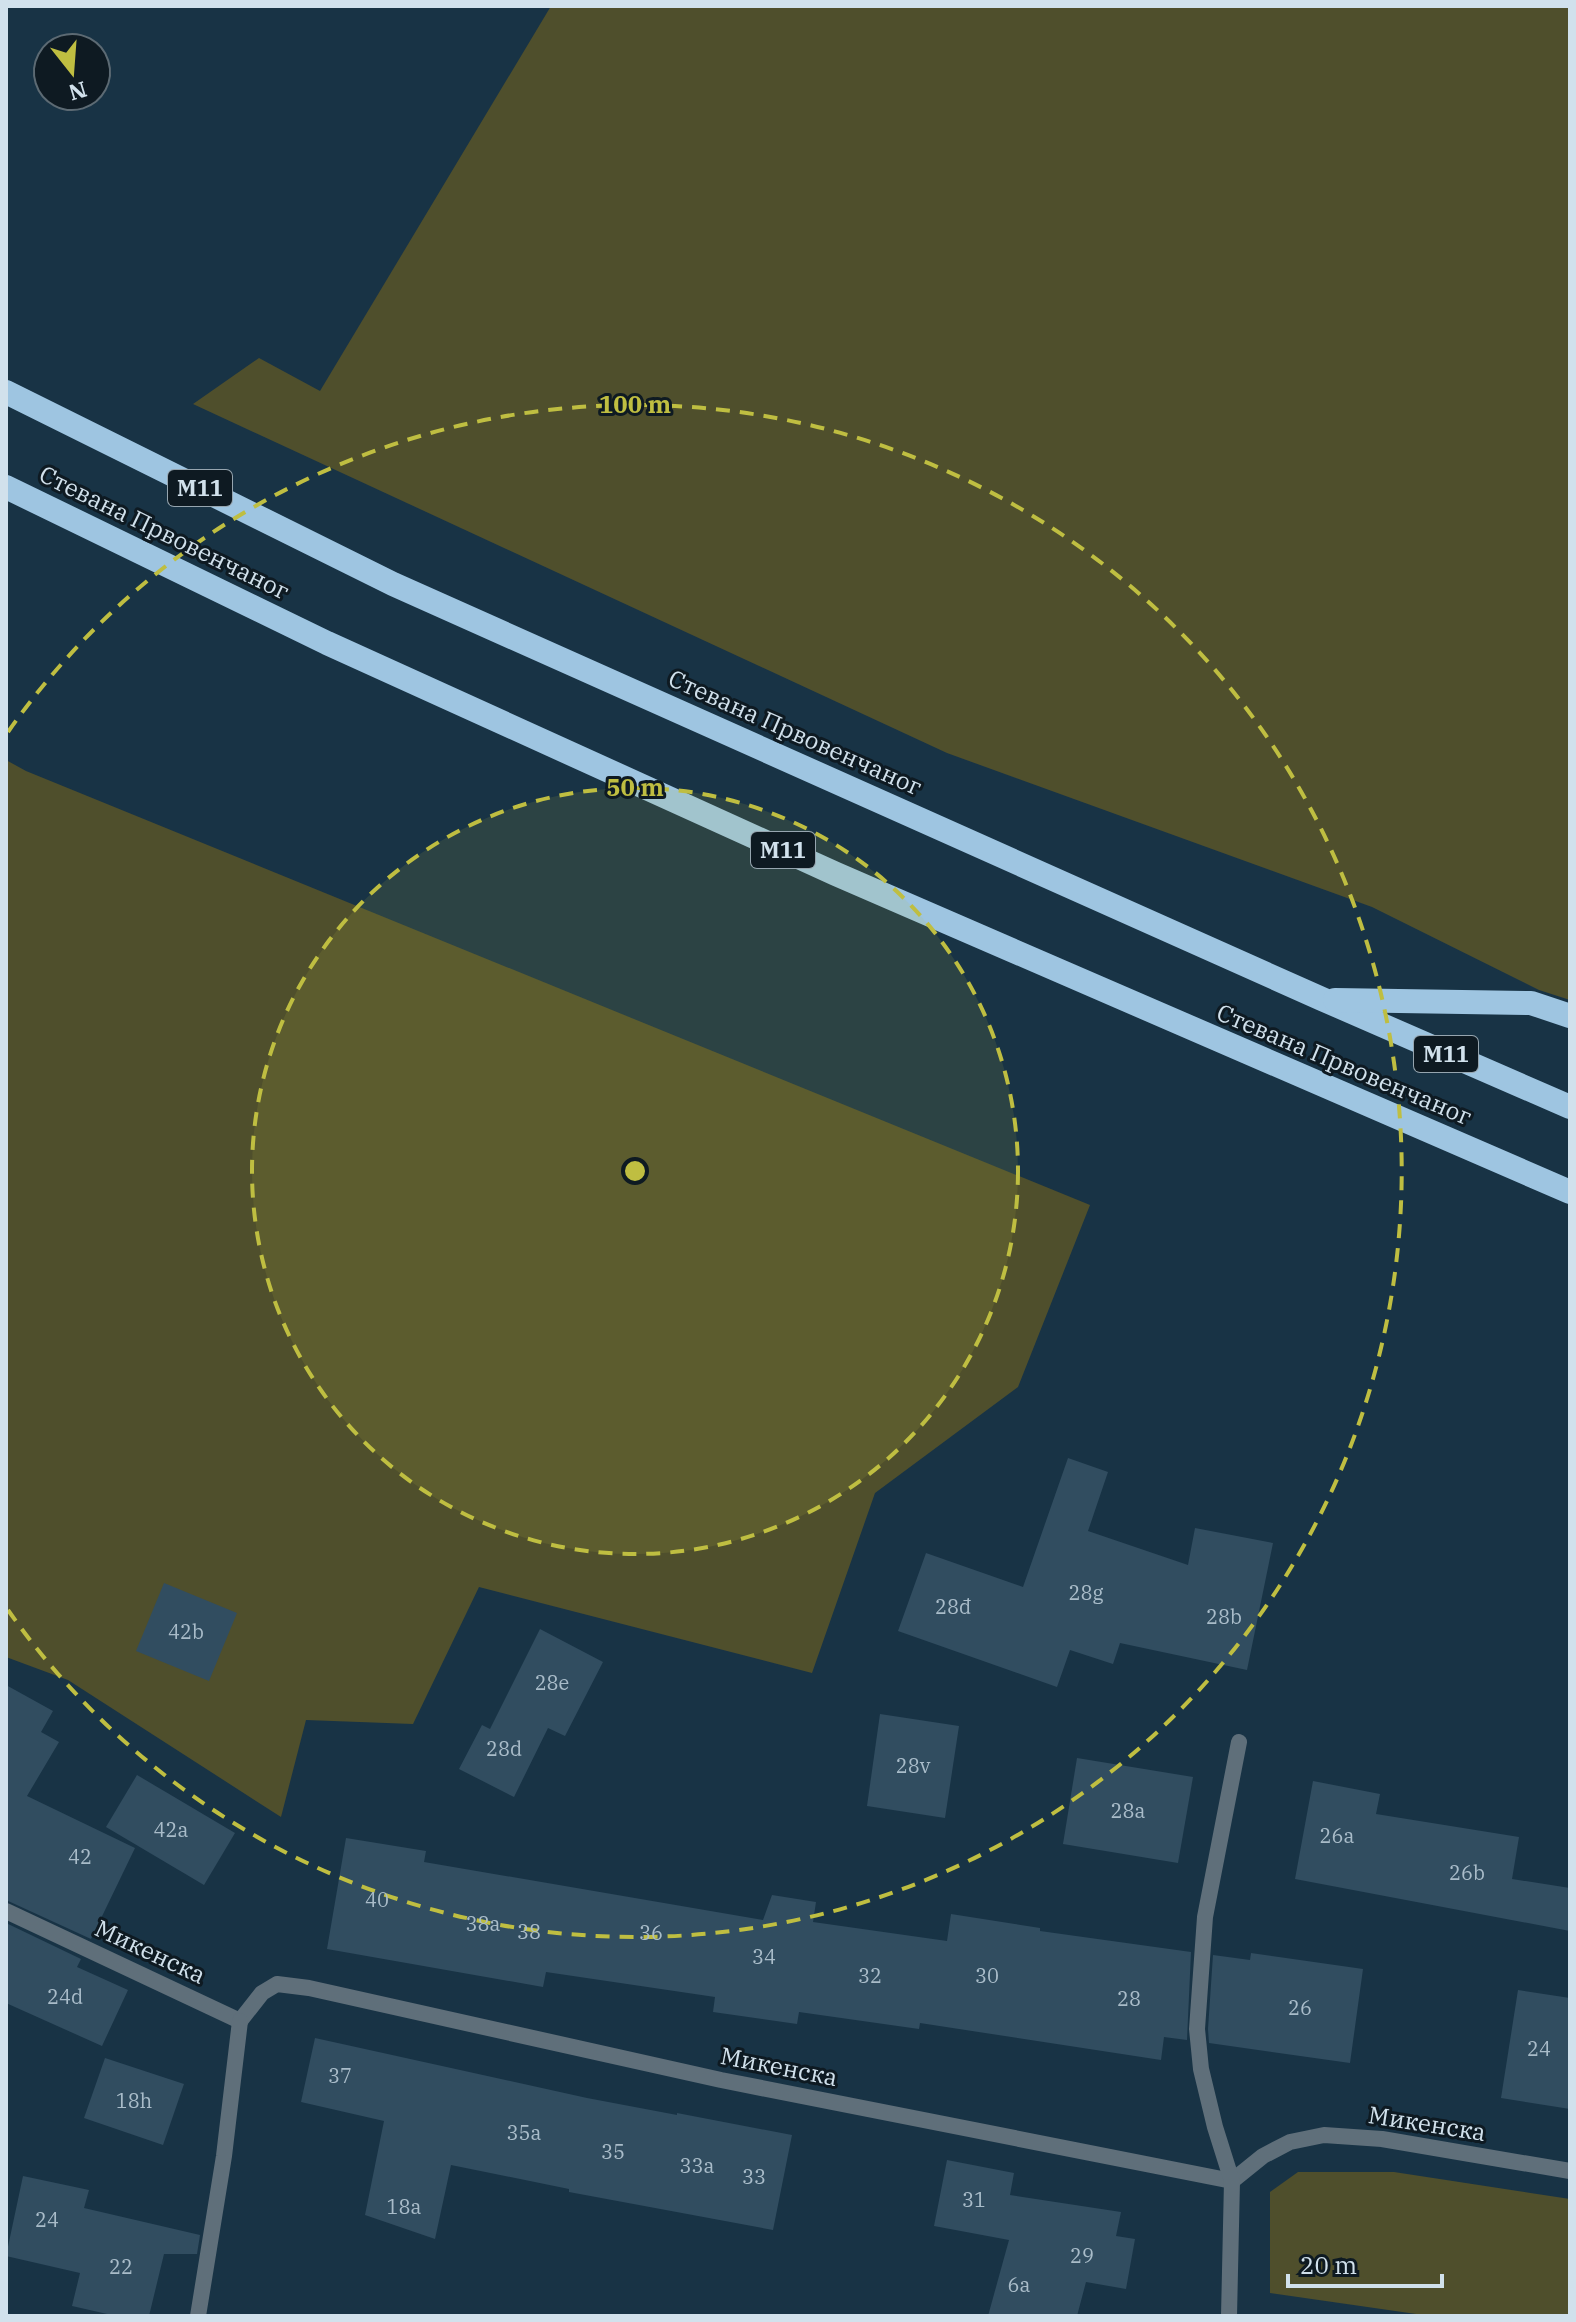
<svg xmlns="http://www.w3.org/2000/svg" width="1576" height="2322" viewBox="0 0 1576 2322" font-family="'IBM Plex Serif',serif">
  <rect width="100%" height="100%" fill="#183345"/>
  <g fill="#4f4f2c">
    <path d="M 551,6 L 1570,6 L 1570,1000 L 1539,990 L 1372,907 L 947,753 L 193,404 L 259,358 L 320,391 Z"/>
    <path d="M 6,760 L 26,771 L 1090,1205 L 1018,1387 L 875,1493 L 812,1673 L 479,1587 L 413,1724 L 306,1720 L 281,1817 L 68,1680 L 6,1657 Z"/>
    <path d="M 1298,2172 L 1394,2172 L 1570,2199 L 1570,2316 L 1430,2316 L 1270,2293 L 1270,2192 Z"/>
  </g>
  <g fill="#314d60">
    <path d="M 1068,1458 L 1108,1472 L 1088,1531 L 1188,1565 L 1195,1528 L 1273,1543 L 1247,1670 L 1120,1643 L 1113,1664 L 1070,1650 L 1057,1687 L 898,1631 L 926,1553 L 1023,1587 Z"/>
    <path d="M 164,1583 L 237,1613 L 209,1681 L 136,1651 Z"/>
    <path d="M 540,1629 L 603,1662 L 565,1736 L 548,1728 L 514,1797 L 459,1769 L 482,1725 L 490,1729 Z"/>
    <path d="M 6,1685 L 53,1711 L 41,1732 L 59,1742 L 27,1796 L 135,1848 L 91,1939 L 6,1900 Z"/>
    <path d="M 880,1714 L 959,1726 L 945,1818 L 867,1806 Z"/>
    <path d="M 1077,1758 L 1193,1777 L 1178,1863 L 1063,1844 Z"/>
    <path d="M 137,1775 L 235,1833 L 204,1885 L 106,1827 Z"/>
    <path d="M 1313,1781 L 1380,1794 L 1376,1814 L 1519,1837 L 1512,1879 L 1570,1888 L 1570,1931 L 1295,1879 Z"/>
    <path d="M 346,1838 L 426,1851 L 424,1862 L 763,1920 L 772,1895 L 816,1902 L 813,1922 L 947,1941 L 951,1914 L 1040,1928 L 1040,1931 L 1191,1952 L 1187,2040 L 1164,2037 L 1161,2060 L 920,2023 L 919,2029 L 799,2012 L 797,2024 L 713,2012 L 715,1997 L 546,1972 L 543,1987 L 327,1949 Z"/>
    <path d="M 6,1923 L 81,1959 L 77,1967 L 128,1990 L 102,2046 L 6,2003 Z"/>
    <path d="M 1251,1953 L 1363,1969 L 1350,2063 L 1209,2043 L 1208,2029 L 1213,1955 L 1250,1960 Z"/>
    <path d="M 1518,1990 L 1570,1998 L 1570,2109 L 1501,2098 Z"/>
    <path d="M 315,2038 L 587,2098 L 677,2115 L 677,2113 L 792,2135 L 773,2230 L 569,2192 L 569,2189 L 451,2165 L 435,2239 L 365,2215 L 384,2121 L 301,2102 Z"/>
    <path d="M 105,2058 L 184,2084 L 163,2145 L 84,2118 Z"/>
    <path d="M 947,2160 L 1014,2173 L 1010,2195 L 1121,2212 L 1116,2236 L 1135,2239 L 1126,2289 L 1086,2282 L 1077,2316 L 988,2316 L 1009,2240 L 934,2226 Z"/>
    <path d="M 23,2176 L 89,2190 L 84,2208 L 200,2235 L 197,2254 L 164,2254 L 149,2316 L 116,2316 L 72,2306 L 80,2273 L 6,2256 Z"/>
  </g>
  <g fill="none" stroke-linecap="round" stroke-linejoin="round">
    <g stroke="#5f6f7a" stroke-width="16">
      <path d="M 6,1911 L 240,2021"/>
      <path d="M 240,2021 L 262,1993 L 277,1984 L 309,1988 L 721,2080 L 1232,2181 L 1263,2156 L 1290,2142 L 1324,2135 L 1382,2139 L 1570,2171"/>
      <path d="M 198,2316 L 224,2156 L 240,2021"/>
      <path d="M 1229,2316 L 1232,2181 L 1215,2127 L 1201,2069 L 1197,2029 L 1205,1917 L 1239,1742"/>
    </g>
    <g stroke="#9ec5e1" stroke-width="24">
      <path d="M 6,392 L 393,584 L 1322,999 L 1570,1107"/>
      <path d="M 6,487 L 327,643 L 836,874 L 1570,1192"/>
      <path d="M 1335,1000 L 1531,1003 L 1570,1016"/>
    </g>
  </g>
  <circle cx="635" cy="1171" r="383" fill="#bfbe41" fill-opacity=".12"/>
  <g fill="none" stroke="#bfbe41" stroke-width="4" stroke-dasharray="14 10">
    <circle cx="635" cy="1171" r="383"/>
    <path d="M8 732A766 766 0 1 1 8 1610"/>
  </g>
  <g text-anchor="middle" stroke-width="6" stroke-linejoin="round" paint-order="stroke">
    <g font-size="20" fill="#a9bcc9">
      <text x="1086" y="1600">28g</text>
      <text x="953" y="1614">28đ</text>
      <text x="1224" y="1624">28b</text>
      <text x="186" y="1639">42b</text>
      <text x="552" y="1690">28e</text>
      <text x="504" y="1756">28d</text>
      <text x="913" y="1773">28v</text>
      <text x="1128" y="1818">28a</text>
      <text x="171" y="1837">42a</text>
      <text x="1337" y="1843">26a</text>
      <text x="80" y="1864">42</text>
      <text x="1467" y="1880">26b</text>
      <text x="377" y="1907">40</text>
      <text x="483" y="1931">38a</text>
      <text x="529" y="1939">38</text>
      <text x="651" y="1940">36</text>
      <text x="764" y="1964">34</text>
      <text x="870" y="1983">32</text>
      <text x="987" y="1983">30</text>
      <text x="65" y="2004">24d</text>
      <text x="1129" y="2006">28</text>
      <text x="1300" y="2015">26</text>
      <text x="1539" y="2056">24</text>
      <text x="340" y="2083">37</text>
      <text x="134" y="2108">18h</text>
      <text x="524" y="2140">35a</text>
      <text x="613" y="2159">35</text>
      <text x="697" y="2173">33a</text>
      <text x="754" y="2184">33</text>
      <text x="974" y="2207">31</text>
      <text x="404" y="2214">18a</text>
      <text x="47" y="2227">24</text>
      <text x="1082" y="2263">29</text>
      <text x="121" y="2274">22</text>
      <text x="1019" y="2292">6a</text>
    </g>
    <g fill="#0e1a22" stroke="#96a5af" stroke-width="2">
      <rect x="168" y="470" width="64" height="36" rx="6"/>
      <rect x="751" y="832" width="64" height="36" rx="6"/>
      <rect x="1414" y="1036" width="64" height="36" rx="6"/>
    </g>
    <g font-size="22" font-weight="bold" fill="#d1e1ec">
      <text x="200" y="496">M11</text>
      <text x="783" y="858">M11</text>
      <text x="1446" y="1062">M11</text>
    </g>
    <g font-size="24" fill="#d1e1ec" stroke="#0e1a22">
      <text transform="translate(164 533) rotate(26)" y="8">Стевана Првовенчаног</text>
      <text transform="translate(795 733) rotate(24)" y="8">Стевана Првовенчаног</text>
      <text transform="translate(1344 1065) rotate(23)" y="8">Стевана Првовенчаног</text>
      <text transform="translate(150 1952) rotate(25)" y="8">Микенска</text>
      <text transform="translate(779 2067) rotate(11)" y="8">Микенска</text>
      <text transform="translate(1427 2124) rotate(9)" y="8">Микенска</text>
    </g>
  </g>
  <circle cx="635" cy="1171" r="12" fill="#bfbe41" stroke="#0e1a22" stroke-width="4"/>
  <g font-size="24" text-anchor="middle" font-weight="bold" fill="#bfbe41" stroke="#0e1a22" stroke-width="6" stroke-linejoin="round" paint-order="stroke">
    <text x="635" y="413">100 m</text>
    <text x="635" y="796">50 m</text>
  </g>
  <rect width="1576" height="2322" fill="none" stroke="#d1e1ec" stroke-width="16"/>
  <g transform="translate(72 72) rotate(163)"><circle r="38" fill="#0e1a22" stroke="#5c6a73" stroke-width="2"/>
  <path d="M0-6L14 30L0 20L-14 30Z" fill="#bfbe41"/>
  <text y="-12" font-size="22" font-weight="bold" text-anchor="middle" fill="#d1e1ec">N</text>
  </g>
  <path d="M1288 2274v12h154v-12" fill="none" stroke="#d1e1ec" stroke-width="4"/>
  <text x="1300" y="2274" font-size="24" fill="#d1e1ec" stroke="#0e1a22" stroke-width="6" paint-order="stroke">20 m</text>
</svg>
